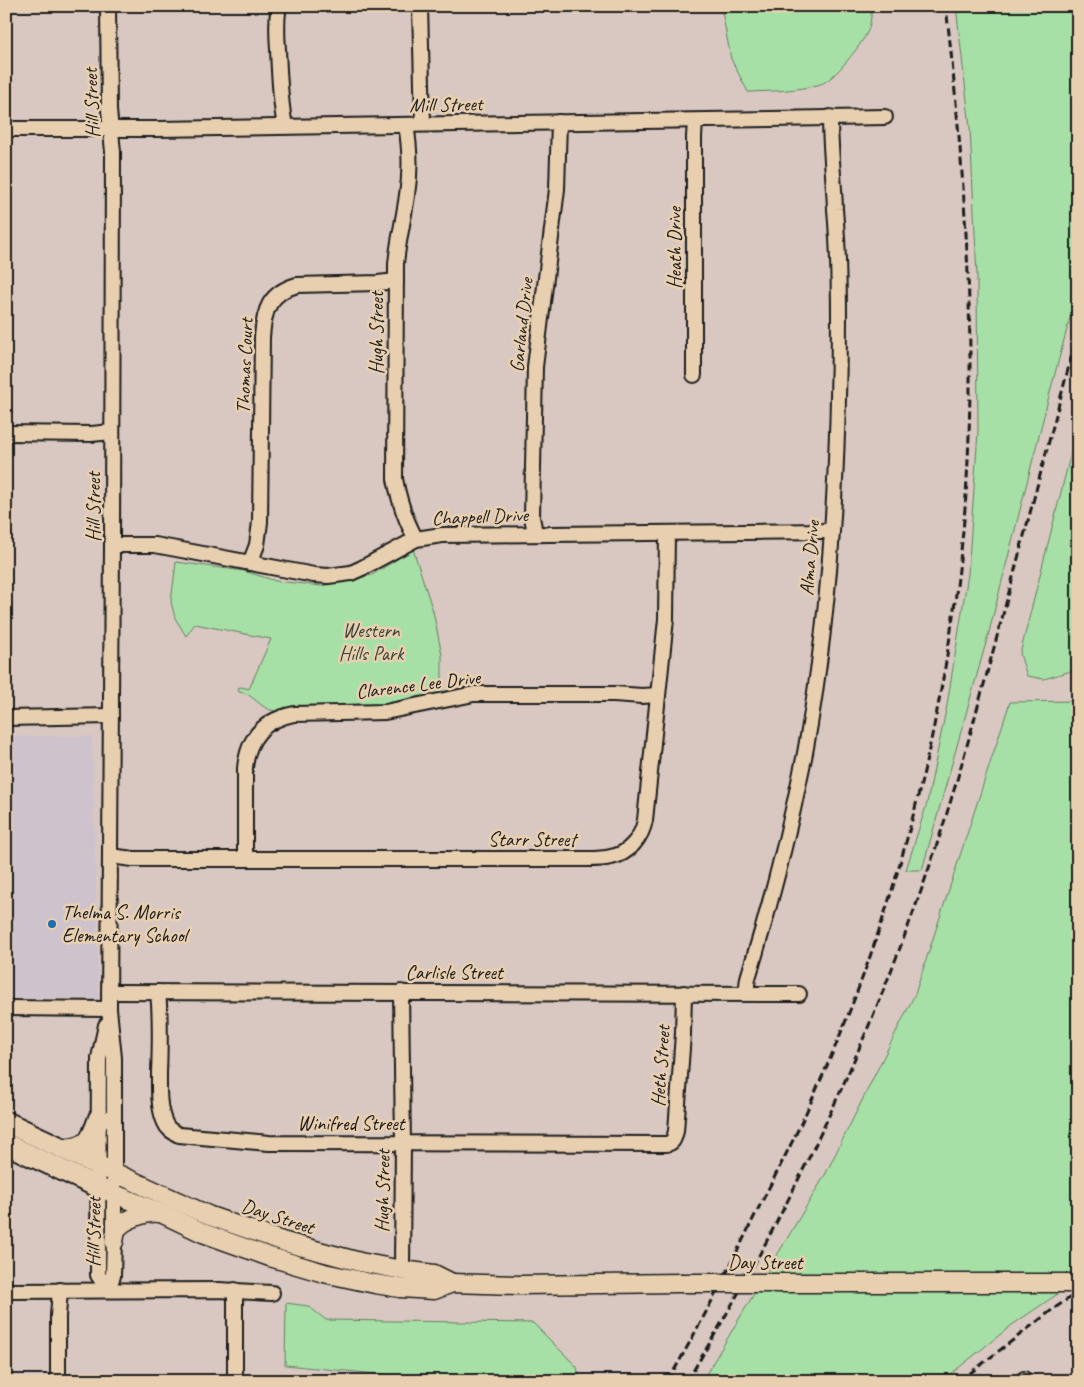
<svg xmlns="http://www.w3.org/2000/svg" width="1084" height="1387" viewBox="0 0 1084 1387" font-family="Caveat,sans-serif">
  <rect width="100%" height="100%" fill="#d9c8c1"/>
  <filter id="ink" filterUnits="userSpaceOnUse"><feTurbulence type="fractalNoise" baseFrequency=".02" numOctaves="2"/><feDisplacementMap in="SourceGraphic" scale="10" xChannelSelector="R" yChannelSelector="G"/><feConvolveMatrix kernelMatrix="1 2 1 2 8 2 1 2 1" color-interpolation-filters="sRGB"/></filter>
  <g filter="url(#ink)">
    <path fill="#cec3cd" d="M 6,736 L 92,736 L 99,999 L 6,998 Z"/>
    <g fill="#a6e0a6" stroke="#617e61">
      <path d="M 721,6 L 872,6 C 871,15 871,25 867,33 C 860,46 835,79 821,84 C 797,91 772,91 748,92 L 731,59 Z"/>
      <path d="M 956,6 L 1078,6 L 1078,288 L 1050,392 L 989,632 L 922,870 L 906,870 L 927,803 L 947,705 L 968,574 L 978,432 L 977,276 L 970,127 Z"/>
      <path d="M 1078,425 L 1078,669 L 1044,679 L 1027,676 L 1020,654 Z"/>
      <path d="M 413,549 L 433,611 L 442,655 L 442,693 C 423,699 403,706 382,707 C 358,709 334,707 309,708 C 298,708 286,712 275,711 C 259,709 254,693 239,692 L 238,688 L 241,687 L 249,689 L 271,639 L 195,624 L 186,636 L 175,618 L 171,602 L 176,562 L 244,571 L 276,581 L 322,586 L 372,575 Z"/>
      <path d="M 1078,701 L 1078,1280 L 1012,1325 L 942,1381 L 702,1381 L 825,1175 L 915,994 L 1010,702 Z"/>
      <path d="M 286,1303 L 308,1306 L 326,1320 L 533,1323 L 577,1367 L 580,1381 L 449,1381 L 285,1365 Z"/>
    </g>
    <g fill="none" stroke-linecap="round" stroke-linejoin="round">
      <defs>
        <g id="minor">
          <path d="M 279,6 C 276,20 277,35 278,49 C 279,75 280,101 285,126"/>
          <path d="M 420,6 L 423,124"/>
          <path d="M 406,125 C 410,148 411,171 407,195 C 404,218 398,241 396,264 L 395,479 C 399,500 405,520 416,539"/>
          <path d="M 6,129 L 159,129 L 885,117"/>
          <path d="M 694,375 L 694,137 L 695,121"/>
          <path d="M 6,433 L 91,434 L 112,432"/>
          <path d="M 535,533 L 532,517 L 535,367 L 557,189 L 559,122"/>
          <path d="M 112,545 L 155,545 L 314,575 L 328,576 L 351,573 L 362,568 L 416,539 L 442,535 L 831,531"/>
          <path d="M 250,563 L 257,545 L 260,522 L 262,337 C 264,310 269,293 297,285 L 378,283 L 396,281"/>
          <path d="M 6,718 L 111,716"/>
          <path d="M 110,856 L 133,859 L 587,859 C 595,859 603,859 611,857 C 629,854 642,837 645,820 L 666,619 L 667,533"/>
          <path d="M 245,859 L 245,768 C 248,737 264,720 294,714 L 385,712 L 474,694 L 614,694 L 642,696 L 658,695"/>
          <path d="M 109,992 L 799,994"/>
          <path d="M 158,992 C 161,1019 160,1046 159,1073 C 159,1089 158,1108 165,1123 C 168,1130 173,1132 179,1135 L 269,1143 L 666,1144 C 674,1143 674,1138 676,1131 L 683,1034 L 684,993"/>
          <path d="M 401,992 L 403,1144 L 402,1270"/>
          <path d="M 746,993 L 748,978 C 771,904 790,829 805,753 C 831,612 839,462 839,318 C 839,282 838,245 835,209 C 834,178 830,148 830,117"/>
          <path d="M 6,1008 L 109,1009"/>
          <path d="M 106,1025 L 99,1058 L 98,1275 L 108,1290"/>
          <path d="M 108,1290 L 113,1276 L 114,1242 L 114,1058 L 109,1009 L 112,545 L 113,152 L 109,110 L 108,6"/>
          <path d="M 235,1290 L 235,1381"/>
          <path d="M 6,1291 L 219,1290 L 272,1293"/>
          <path d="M 58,1381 L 58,1316 L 60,1290"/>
          <path d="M 1024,1381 L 1024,1379"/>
        </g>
        <g id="major">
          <path d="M 98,1165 L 210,1216 L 285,1242 L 360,1262 L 402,1270 L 434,1274 L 452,1283"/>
          <path d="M 98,1187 L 161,1213 L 203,1233 L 270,1257 L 324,1273 L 375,1284 L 400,1288 L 434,1290 L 452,1283 L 519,1285 L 681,1283"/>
          <path d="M 114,1242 C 115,1238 115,1232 117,1229 C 125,1219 147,1211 159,1213"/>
          <path d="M 782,1283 L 1078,1283"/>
        </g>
        <g id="highway">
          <path d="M 6,1122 L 98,1165"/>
          <path d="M 6,1144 L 98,1187"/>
          <path d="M 64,1149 C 90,1147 91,1140 99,1118"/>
        </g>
      </defs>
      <use href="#minor" stroke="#1c1c1c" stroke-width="18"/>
      <use href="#major" stroke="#1c1c1c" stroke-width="21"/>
      <use href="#highway" stroke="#1c1c1c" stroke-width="24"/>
      <use href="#minor" stroke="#e8cfb0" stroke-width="14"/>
      <use href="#major" stroke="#e8cfb0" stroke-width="18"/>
      <use href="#highway" stroke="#e8cfb0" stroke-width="20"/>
      <g stroke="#1c1c1c" stroke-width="3" stroke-dasharray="8 4" stroke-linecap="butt">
        <path d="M 668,1381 C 699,1327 728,1271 755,1215 C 777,1172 799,1130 818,1086 C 902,900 951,698 966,495 C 977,332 964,168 946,6"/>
        <path d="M 687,1381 C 785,1220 866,1050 928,871 C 955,793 976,713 998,633 C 1025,533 1051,433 1078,332"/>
        <path d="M 960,1381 L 1052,1310 L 1078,1292"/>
      </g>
      <defs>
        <path id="major-bridge" d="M 681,1283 L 782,1283"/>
      </defs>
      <use href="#major-bridge" stroke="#1c1c1c" stroke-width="21" stroke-linecap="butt"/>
      <use href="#major-bridge" stroke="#e8cfb0" stroke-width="18"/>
    </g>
  </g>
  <circle fill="#1f6fb2" stroke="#e8cfb0" stroke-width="2" cx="52" cy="924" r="5"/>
  <g text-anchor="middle" stroke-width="5" stroke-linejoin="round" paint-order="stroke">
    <g font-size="20" fill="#1c1c1c" stroke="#e8cfb0">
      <text transform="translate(91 103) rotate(-92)" y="7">Hill Street</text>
      <text transform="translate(446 104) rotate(-1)" y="7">Mill Street</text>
      <text transform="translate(674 248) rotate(-90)" y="7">Heath Drive</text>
      <text transform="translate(521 325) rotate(-84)" y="7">Garland Drive</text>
      <text transform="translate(376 333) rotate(-90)" y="7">Hugh Street</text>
      <text transform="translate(244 366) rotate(-88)" y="7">Thomas Court</text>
      <text transform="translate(93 507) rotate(-90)" y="7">Hill Street</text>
      <text transform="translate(480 516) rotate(-2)" y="7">Chappell Drive</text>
      <text transform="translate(809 558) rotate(-85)" y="7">Alma Drive</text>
      <text transform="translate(418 684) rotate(-7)" y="7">Clarence Lee Drive</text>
      <text x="532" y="846">Starr Street</text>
      <text x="454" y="979">Carlisle Street</text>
      <text transform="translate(660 1066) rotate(-86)" y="7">Heth Street</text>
      <text x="351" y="1130">Winifred Street</text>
      <text transform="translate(382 1191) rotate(-89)" y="7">Hugh Street</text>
      <text transform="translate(278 1216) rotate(18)" y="7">Day Street</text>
      <text transform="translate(93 1232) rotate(-89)" y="7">Hill Street</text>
      <text x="765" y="1269">Day Street</text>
    </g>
    <g font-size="20" fill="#384338" stroke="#e8cfb0">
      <text x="371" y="637">Western<tspan x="371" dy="23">Hills Park</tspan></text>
    </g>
    <g font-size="20" fill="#1c1c1c" stroke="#e8cfb0" text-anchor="start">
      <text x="62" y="919">Thelma S. Morris<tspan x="62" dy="23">Elementary School</tspan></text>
    </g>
  </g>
  <rect width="1084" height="1387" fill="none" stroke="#e8cfb0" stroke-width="25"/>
  <rect x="12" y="12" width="1059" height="1362" fill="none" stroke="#1c1c1c" stroke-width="2" filter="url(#ink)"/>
</svg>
